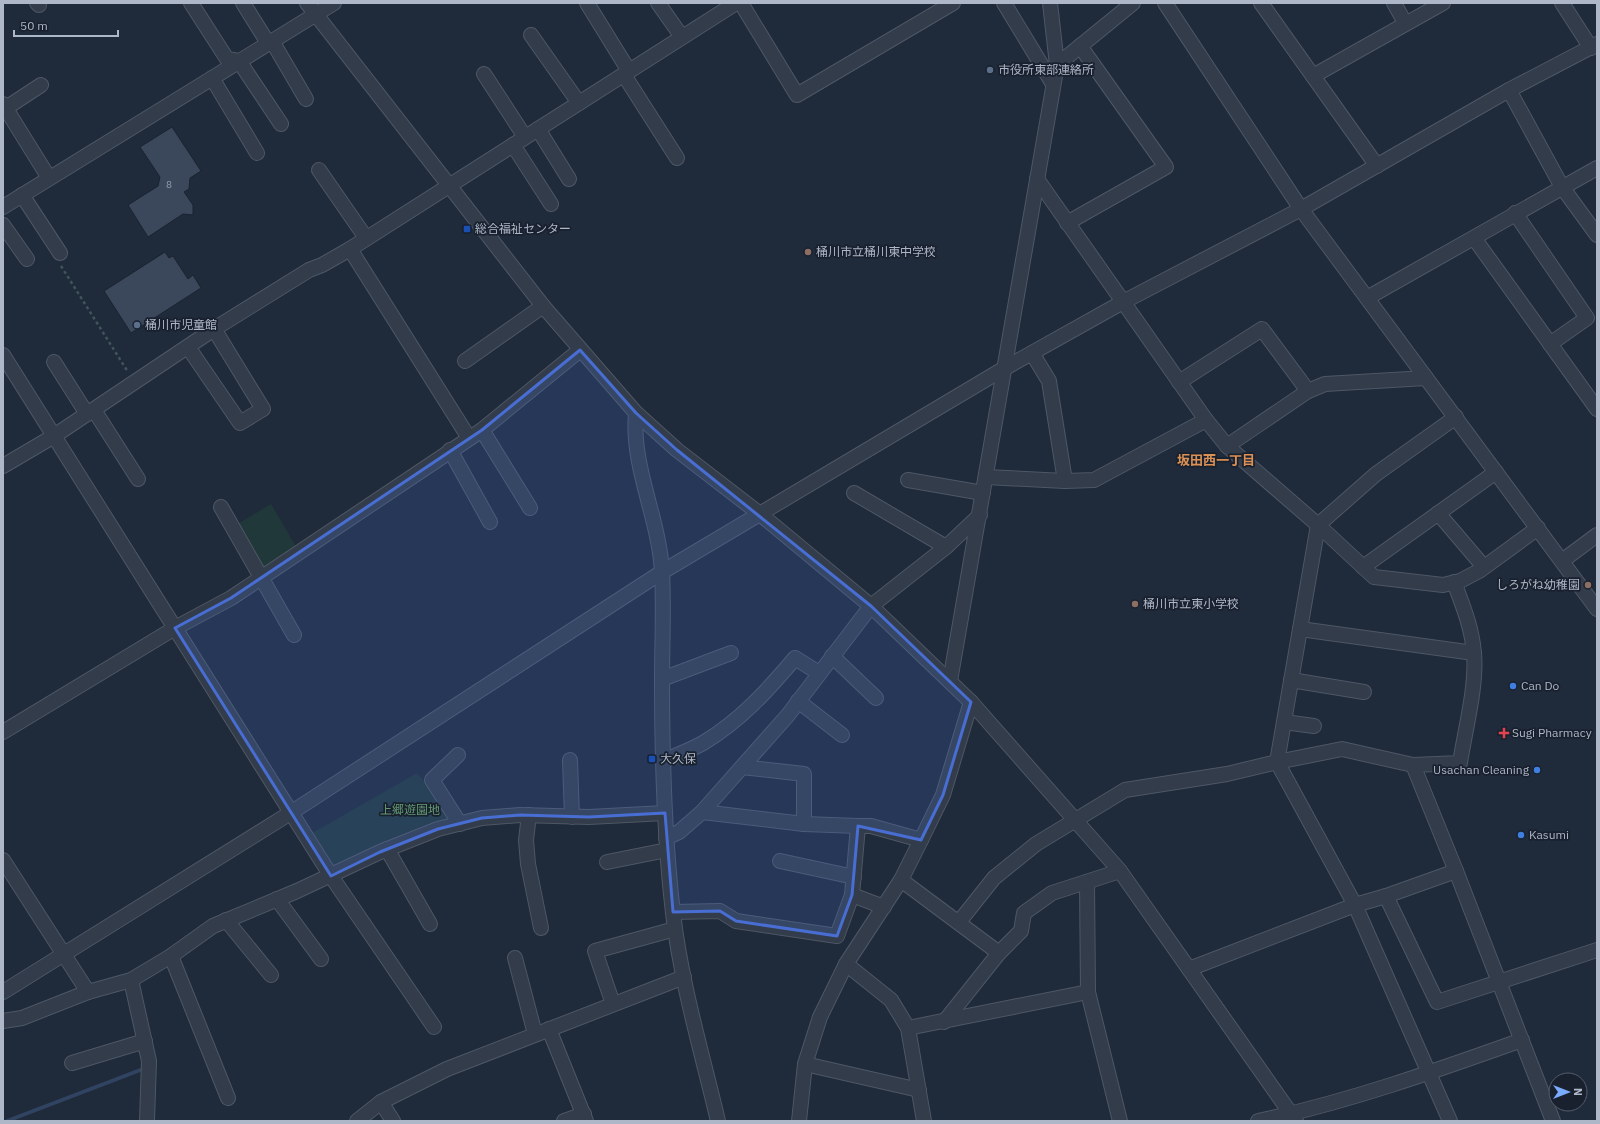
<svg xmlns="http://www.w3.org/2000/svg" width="1600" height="1124" viewBox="0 0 1600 1124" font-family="'IBM Plex Sans','Noto Sans JP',sans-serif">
  <rect width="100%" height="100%" fill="#1f2a3a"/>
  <g fill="#21383b">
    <path d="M 271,504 L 297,548 L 262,569 L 236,525 Z"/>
    <path d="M 417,773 L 460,824 L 331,876 L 307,836 Z"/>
  </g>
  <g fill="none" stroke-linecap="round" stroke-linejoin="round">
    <path stroke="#304361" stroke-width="4" d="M 7,1121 L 143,1069"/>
  </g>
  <g fill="#3b485b" stroke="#1b2331">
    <path d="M 172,127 L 201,171 L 190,178 L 189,189 L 184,192 L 193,205 L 193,215 L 183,214 L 148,237 L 128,205 L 158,186 L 160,177 L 140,147 Z"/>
    <path d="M 165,252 L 169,258 L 173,256 L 188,279 L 193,275 L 201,288 L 131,333 L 104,291 Z"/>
  </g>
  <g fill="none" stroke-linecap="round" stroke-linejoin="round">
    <defs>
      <g id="minor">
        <path d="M 37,3 L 39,5"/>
        <path d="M 191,3 L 227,59 L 239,61 L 281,124"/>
        <path d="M 243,3 L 268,43"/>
        <path d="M 307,3 L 543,306 L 636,413 L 677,450 L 760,514 L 871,606 L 971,702 L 1120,871 L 1296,1121"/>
        <path d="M 587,3 L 629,71"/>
        <path d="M 658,3 L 682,37"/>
        <path d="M 741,3 L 797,95 L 953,3"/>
        <path d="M 1004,3 L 1053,84"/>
        <path d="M 1165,3 L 1301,209 L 1597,609"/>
        <path d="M 1261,3 L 1377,166"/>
        <path d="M 1394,3 L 1405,23"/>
        <path d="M 1562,3 L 1591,48"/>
        <path d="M 531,35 L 579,103"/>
        <path d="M 272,41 L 306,99"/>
        <path d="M 1057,65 L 1133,3"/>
        <path d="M 484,74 L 525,137"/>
        <path d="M 624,75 L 677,158"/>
        <path d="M 1313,76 L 1443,3"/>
        <path d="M 212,78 L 257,153"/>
        <path d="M 1509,90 L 1562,187 L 1597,235"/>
        <path d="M 3,104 L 49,178"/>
        <path d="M 6,108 L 41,85"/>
        <path d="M 538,129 L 569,179"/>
        <path d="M 513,145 L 551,204"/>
        <path d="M 319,170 L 366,238"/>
        <path d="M 1037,179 L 1206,420 L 1227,446 L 1318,525 L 1374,577 L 1443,585 L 1460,581 L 1479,571 L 1538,528"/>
        <path d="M 22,195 L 60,253"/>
        <path d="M 3,207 L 334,3"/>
        <path d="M 1515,213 L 1587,318 L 1550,344"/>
        <path d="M 1067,223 L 1166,167 L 1080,46"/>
        <path d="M 3,225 L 27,259"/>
        <path d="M 1474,238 L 1597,409"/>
        <path d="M 350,249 L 469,438"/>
        <path d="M 1367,298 L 1597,168"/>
        <path d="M 188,347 L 240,423 L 263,409 L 214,329"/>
        <path d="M 1032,353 L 1049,381 L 1065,481"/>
        <path d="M 3,355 L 331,876 L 434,1027"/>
        <path d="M 465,361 L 543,306"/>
        <path d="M 54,362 L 87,414"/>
        <path d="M 1179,382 L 1262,329 L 1308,391"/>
        <path d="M 94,410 L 138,479"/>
        <path d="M 636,413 C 631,467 659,517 662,572 C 664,607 662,644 662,680 C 662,758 664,836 673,913 C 681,983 702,1053 718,1121"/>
        <path d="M 482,430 L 530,508"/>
        <path d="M 1227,446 L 1308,391 L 1325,384 L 1426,378"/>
        <path d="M 450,450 L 490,522"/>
        <path d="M 3,466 L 54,436 L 214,329 L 309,270 L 322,265 L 350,249 L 736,3"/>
        <path d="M 986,477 L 1065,481 L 1094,480 L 1206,420"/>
        <path d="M 908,480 L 983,493"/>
        <path d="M 854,493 L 946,547"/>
        <path d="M 221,507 L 294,635"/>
        <path d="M 1438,513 L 1484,567"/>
        <path d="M 1562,561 L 1597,535"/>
        <path d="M 1363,567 L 1496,472"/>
        <path d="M 1300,629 L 1474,653"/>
        <path d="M 832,656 L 876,698"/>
        <path d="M 662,679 L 731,653"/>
        <path d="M 1291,680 L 1364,692"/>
        <path d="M 950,681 L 1057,65 L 1050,3"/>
        <path d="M 798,701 L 842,735"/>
        <path d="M 1284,722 L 1314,726"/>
        <path d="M 3,732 L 175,628 L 231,598 L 482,430 L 580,350"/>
        <path d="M 458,755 L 432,780 L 460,824"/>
        <path d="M 570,760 L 572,817"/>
        <path d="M 664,761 C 676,755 691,750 703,743 C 740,721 768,690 795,658 L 819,673"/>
        <path d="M 1413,765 L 1460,763 C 1465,730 1477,686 1474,653 C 1472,628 1463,606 1454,582"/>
        <path d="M 742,767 L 804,774 L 804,824"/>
        <path d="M 702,812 L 804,824 L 858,826"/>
        <path d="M 529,815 L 526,840 L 528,864 L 541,928"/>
        <path d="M 666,838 L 679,832 L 702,812 L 788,715 L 871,606 L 946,547 L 980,515"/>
        <path d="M 387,849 L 430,924"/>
        <path d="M 3,860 L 88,992"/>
        <path d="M 780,861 L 854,877"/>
        <path d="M 607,862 L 667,850"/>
        <path d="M 901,880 L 999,953"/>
        <path d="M 1087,882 L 1088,992 L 1120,1121"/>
        <path d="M 852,895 L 884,907"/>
        <path d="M 1386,896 L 1437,1002 L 1597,950"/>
        <path d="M 277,899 L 321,959"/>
        <path d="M 673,912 L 720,911 L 736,921 L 837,936 L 852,895 L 858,826 L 871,826 L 921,840"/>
        <path d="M 226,920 L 271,975"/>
        <path d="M 959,922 L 994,878 L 1036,844 L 1125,790 L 1227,774 L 1277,762 L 1342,749 L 1413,765 L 1456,871 L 1553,1121"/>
        <path d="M 171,956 L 228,1098"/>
        <path d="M 515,958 L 535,1034"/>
        <path d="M 846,964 L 891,1000 L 908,1028 L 924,1121"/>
        <path d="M 1189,969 L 1355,905 L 1386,896 L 1456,871"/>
        <path d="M 131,980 L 149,1061 L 147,1121"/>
        <path d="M 3,992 L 292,812 L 662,572 L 1005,368 L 1123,302 L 1301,209 L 1509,90 L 1597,44"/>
        <path d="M 613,1004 L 595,951 L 675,929"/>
        <path d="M 3,1021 L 22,1018 L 88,992 L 131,980 L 171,956 L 213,926 L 297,891 L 380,852 L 438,829 L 482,818 L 520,815 L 589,817 L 665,813"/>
        <path d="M 944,1022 L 999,953 L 1021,931 L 1024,913 L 1052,893 L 1120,871"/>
        <path d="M 908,1028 L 1088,992"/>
        <path d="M 549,1029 L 586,1121"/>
        <path d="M 72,1063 L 145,1041"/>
        <path d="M 805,1064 L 919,1090"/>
        <path d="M 381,1102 L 393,1121"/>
        <path d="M 357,1121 L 381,1102 L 447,1069 L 684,977"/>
        <path d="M 564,1121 L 584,1114"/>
        <path d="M 799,1121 L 805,1064 L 820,1017 L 846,964 L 901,880 L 921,840 L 943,795 L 971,702"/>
        <path d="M 1258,1121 C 1348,1102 1435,1071 1522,1040"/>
        <path d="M 1450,1121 L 1355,905 L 1277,762 L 1318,525 L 1376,474 L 1456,417"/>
      </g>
    </defs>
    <use href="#minor" stroke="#4e5765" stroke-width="16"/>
    <path stroke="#3f5559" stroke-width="2.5" stroke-dasharray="3 3" stroke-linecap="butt" d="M 61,266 L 128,372"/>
    <use href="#minor" stroke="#333c4a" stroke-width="14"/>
  </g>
  <path fill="#486ed3" fill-opacity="0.2" stroke="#486ed3" stroke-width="3" stroke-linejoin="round" d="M 580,350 L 636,413 L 677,450 L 871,606 L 971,702 L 943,795 L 921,840 L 858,826 L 852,895 L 837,936 L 736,921 L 720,911 L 673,912 L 665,813 L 589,817 L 520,815 L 482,818 L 438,829 L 380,852 L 331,876 L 175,628 L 231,598 L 482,430 Z"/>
  <g fill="#5c6f8a" stroke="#19212f" stroke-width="1.5">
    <circle cx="990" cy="70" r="4"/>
    <circle cx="137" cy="325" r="4"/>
  </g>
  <g fill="#1a4fb4" stroke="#19212f" stroke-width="1.5">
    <rect x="463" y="225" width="8" height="8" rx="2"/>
    <rect x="648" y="755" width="8" height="8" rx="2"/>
  </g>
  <g fill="#8d6e63" stroke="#19212f" stroke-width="1.5">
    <circle cx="808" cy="252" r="4"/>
    <circle cx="1588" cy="585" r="4"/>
    <circle cx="1135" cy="604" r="4"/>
  </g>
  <g fill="#3f7fe0" stroke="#19212f" stroke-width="1.5">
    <circle cx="1513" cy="686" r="4"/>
    <circle cx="1537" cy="770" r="4"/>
    <circle cx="1521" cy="835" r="4"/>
  </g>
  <path fill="#e0444e" stroke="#19212f" stroke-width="1.5" d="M1502 727h4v4h4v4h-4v4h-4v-4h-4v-4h4z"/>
  <g text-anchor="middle" stroke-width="3.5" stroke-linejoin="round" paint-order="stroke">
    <g font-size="10" fill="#919bac">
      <text x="169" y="188">8</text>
    </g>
    <g font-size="12" fill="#aeb7c7" stroke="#19212f" text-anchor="start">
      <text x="998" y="74">市役所東部連絡所</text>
      <text x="475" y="233">総合福祉センター</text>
      <text x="816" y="256">桶川市立桶川東中学校</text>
      <text x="145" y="329">桶川市児童館</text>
      <text x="1580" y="589" text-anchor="end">しろがね幼稚園</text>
      <text x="1143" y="608">桶川市立東小学校</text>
      <text x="1521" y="690">Can Do</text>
      <text x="1512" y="737">Sugi Pharmacy</text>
      <text x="660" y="763">大久保</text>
      <text x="1529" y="774" text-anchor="end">Usachan Cleaning</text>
      <text x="1529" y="839">Kasumi</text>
    </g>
    <g font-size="12" fill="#639971" stroke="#19212f">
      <text x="410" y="814">上郷遊園地</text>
    </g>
    <g font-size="13" font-weight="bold" fill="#db9155" stroke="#19212f">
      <text x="1216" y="465">坂田西一丁目</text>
    </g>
  </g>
  <rect width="1600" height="1124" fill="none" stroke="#aeb7c7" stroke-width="8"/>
  <g transform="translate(1568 1092) rotate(90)"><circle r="19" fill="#19212f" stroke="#555d6c"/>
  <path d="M0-3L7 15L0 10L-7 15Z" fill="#7babff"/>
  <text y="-6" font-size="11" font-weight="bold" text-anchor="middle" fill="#aeb7c7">N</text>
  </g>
  <path d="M14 30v6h104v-6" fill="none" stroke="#aeb7c7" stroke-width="2"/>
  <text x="20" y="30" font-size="12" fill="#aeb7c7" stroke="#19212f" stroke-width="3" paint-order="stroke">50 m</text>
</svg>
